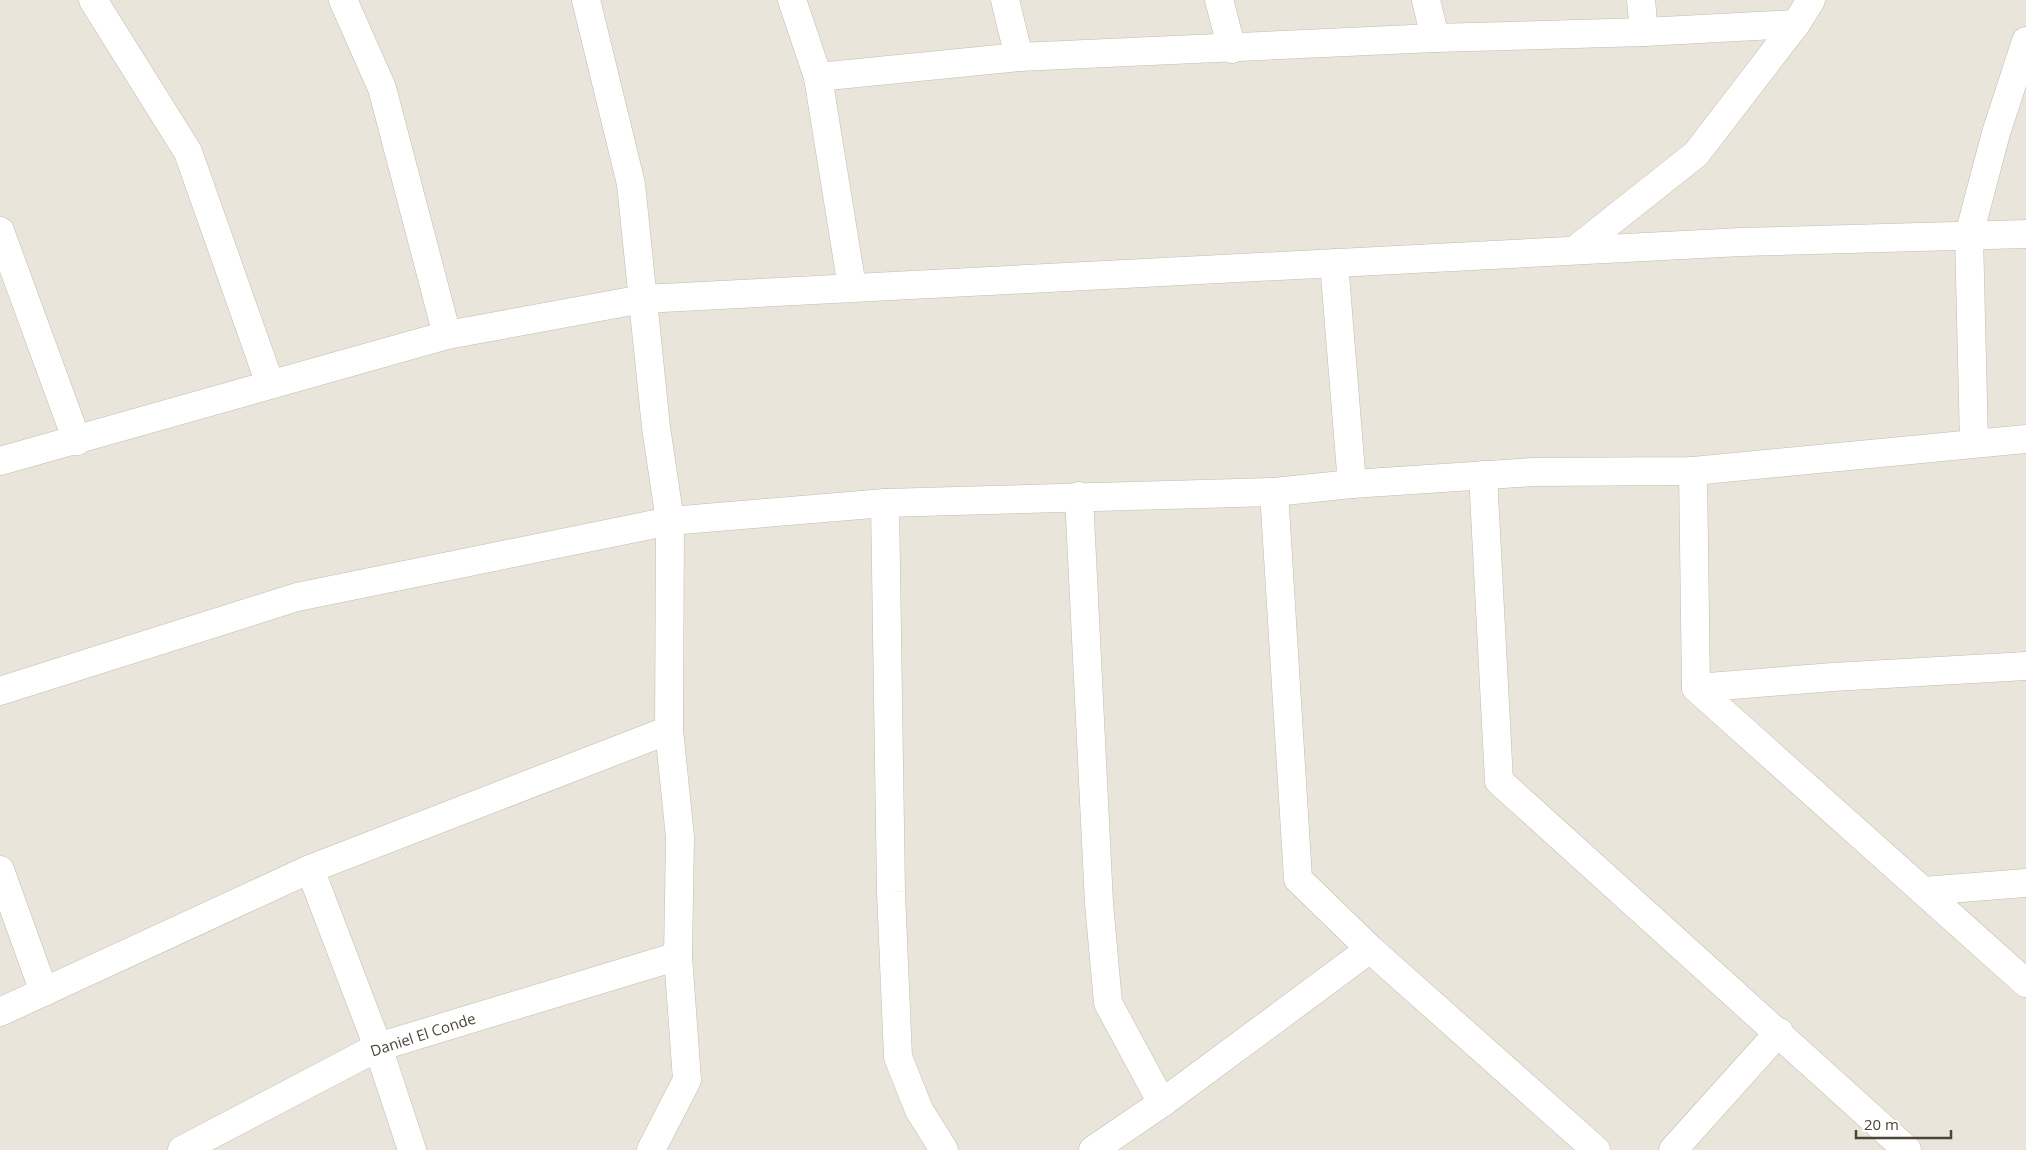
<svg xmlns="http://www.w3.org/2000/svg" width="2026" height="1150" viewBox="0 0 2026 1150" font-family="'Open Sans',sans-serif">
  <rect width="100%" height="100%" fill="#f6f3ec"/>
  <rect fill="#eae5da" x="0" y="0" width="2026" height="1150"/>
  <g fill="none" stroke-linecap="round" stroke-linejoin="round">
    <defs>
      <g id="minor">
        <path d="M 93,0 L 188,152 L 270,384"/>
        <path d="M 343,0 L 382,88 L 447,335"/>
        <path d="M 586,0 L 631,184 L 656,427 L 670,521 L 669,730 L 680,837 L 678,956 L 687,1080 L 651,1150"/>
        <path d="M 792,0 L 818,77 L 852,287"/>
        <path d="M 1005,0 L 1019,57"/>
        <path d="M 1219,0 L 1232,49"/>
        <path d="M 1426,0 L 1435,38"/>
        <path d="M 1641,0 L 1644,32"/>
        <path d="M 818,77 L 1019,57 L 1435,38 L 1644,32 L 1796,24"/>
        <path d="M 0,231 L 77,441"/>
        <path d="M 1575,250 L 1696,154 L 1796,24 L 1811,0"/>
        <path d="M 1334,263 L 1352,484"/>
        <path d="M 1974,443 L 1969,235 L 1996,133 L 2026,41"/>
        <path d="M 0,461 L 447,335 L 643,299 L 1741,242 L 2026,234"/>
        <path d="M 1693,471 L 1696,688 L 2026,983"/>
        <path d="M 1483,475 L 1499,781 L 1907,1150"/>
        <path d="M 1274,492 L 1298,879 L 1370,949 L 1596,1150"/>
        <path d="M 1079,496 L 1099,903 L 1108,1003 L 1162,1103"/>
        <path d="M 885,503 L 891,892 L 898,1057 L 919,1110 L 944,1150"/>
        <path d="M 1696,688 L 1833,677 L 2026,666"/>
        <path d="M 0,691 L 297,597 L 670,521 L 885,503 L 1274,492 L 1352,484 L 1533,472 L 1693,471 L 2026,439"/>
        <path d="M 310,869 L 378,1047 L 412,1150"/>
        <path d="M 0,870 L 44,992"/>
        <path d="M 1923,891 L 2026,883"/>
        <path d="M 0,1012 L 310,869 L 669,730"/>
        <path d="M 182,1150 L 378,1047 L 678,956"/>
        <path d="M 1093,1150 L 1162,1103 L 1370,949"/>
        <path d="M 1673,1150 L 1779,1032"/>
      </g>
    </defs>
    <use href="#minor" stroke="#c2bbae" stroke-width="29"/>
    <use href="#minor" stroke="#fff" stroke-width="28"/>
  </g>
  <g text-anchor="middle" stroke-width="4" stroke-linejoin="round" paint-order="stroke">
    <g font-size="15" fill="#4b4439" stroke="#fff">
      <text transform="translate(423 1035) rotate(-18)" y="5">Daniel El Conde</text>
    </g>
  </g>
  <path d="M1856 1130v8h95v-8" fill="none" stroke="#4b4439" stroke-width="2.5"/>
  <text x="1864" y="1130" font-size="15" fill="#4b4439" stroke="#ffffff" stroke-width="4" paint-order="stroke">20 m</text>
</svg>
